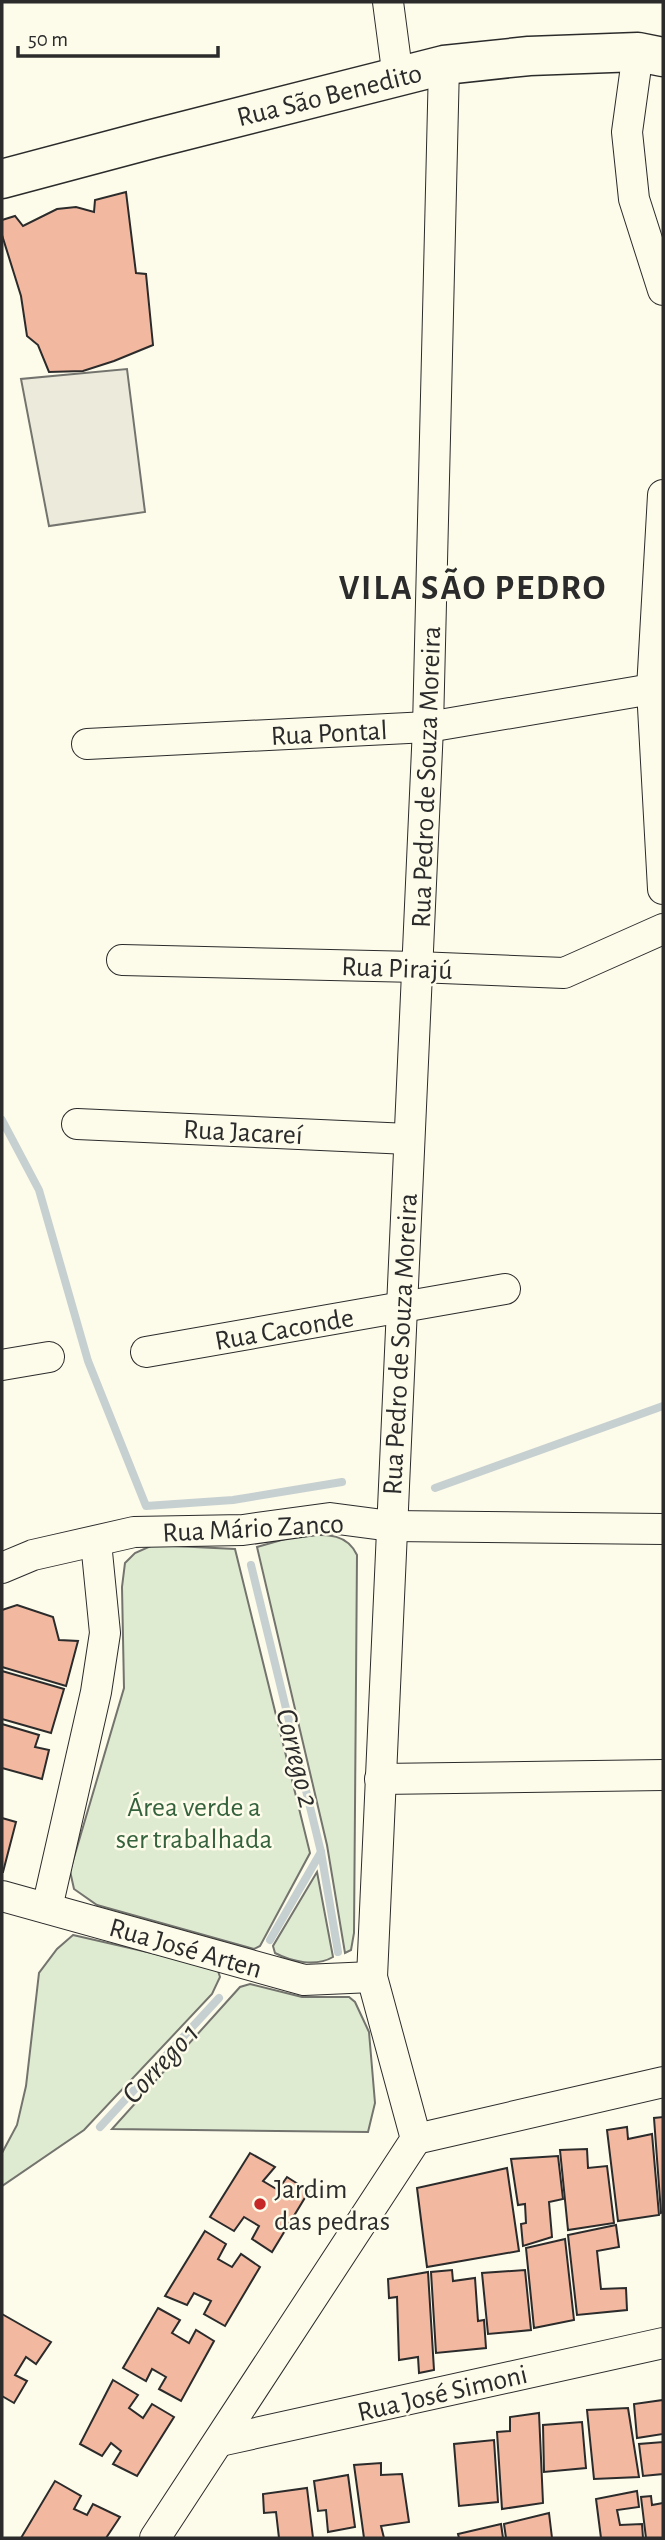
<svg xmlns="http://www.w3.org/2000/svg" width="665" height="2540" viewBox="0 0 665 2540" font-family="'Alegreya Sans',sans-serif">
  <rect width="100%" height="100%" fill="#fdfbea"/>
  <g fill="#deebd1" stroke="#74746e" stroke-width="2">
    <path d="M 299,1535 C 322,1535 346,1531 357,1555 L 354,1933 L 351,1950 L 345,1953 L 327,1845 L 257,1547 Z"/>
    <path d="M 153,1545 L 235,1549 L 310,1853 L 260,1946 L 254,1949 L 97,1905 L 74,1889 L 70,1871 L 124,1688 L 122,1587 L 125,1563 L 135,1553 Z"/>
    <path d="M 317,1872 L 333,1957 C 316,1967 292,1962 275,1953 L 273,1946 Z"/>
    <path d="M 73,1935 L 217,1968 L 220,1977 L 212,1994 L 84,2130 L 2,2186 L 2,2153 L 17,2125 L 26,2086 L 39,1973 L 57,1949 Z"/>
    <path d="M 250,1984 L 302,1997 L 349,1997 L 355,2002 L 369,2032 L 375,2103 L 368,2132 L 112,2129 L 240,1987 Z"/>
  </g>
  <path fill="#eceadb" stroke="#74746e" stroke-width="2" d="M 127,369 L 145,512 L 49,526 L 21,379 Z"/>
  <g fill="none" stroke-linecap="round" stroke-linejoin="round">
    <g stroke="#c7d0d0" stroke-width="8">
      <path d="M 2,1120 L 39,1190 L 88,1361 L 146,1506 L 233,1500 L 342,1482"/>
      <path d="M 435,1488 L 663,1406"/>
      <path d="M 251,1565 L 321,1852 L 338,1952"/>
      <path d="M 270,1940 L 321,1852"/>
      <path d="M 100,2127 L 219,1998"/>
    </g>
  </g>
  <g fill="#f2b8a0" stroke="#2b2b2b" stroke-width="2">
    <path d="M 126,192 L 136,273 L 146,274 L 153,345 L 114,361 L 83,371 L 49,372 L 38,345 L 27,336 L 21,296 L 2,235 L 2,220 L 15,216 L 23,226 L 57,209 L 76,207 L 94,212 L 95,200 Z"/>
    <path d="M 17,1605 L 53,1617 L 59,1640 L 78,1641 L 66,1686 L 2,1667 L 2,1610 Z"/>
    <path d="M 2,1671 L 64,1689 L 51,1733 L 2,1719 Z"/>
    <path d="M 2,1724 L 39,1735 L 35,1747 L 49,1750 L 42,1779 L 2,1768 Z"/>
    <path d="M 2,1818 L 16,1822 L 3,1872 L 2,1872 Z"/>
    <path d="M 663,2117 L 663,2212 L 661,2213 L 654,2118 Z"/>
    <path d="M 627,2127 L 628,2139 L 652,2134 L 659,2215 L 618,2221 L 607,2130 Z"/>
    <path d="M 587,2149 L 588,2168 L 607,2166 L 614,2223 L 568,2230 L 560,2150 Z"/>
    <path d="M 250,2153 L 275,2167 L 263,2181 L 278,2190 L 287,2177 L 309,2191 L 272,2252 L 252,2239 L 259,2226 L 244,2217 L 234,2231 L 210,2217 Z"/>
    <path d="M 558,2156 L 563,2199 L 549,2202 L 552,2237 L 523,2246 L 521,2224 L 526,2223 L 525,2204 L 518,2205 L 511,2159 Z"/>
    <path d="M 507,2168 L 519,2251 L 427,2267 L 417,2188 Z"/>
    <path d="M 616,2225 L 619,2247 L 597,2251 L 601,2289 L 626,2288 L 627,2310 L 577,2315 L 568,2235 Z"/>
    <path d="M 205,2231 L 226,2244 L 218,2259 L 232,2267 L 241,2254 L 260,2267 L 225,2326 L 204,2314 L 211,2301 L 194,2293 L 187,2305 L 165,2296 Z"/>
    <path d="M 565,2239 L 574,2320 L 534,2328 L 526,2248 Z"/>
    <path d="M 452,2270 L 453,2281 L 475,2278 L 478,2321 L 484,2320 L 486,2348 L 436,2353 L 431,2272 Z"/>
    <path d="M 525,2270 L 531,2330 L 488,2334 L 482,2273 Z"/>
    <path d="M 428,2272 L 434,2370 L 419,2373 L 418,2357 L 399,2360 L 397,2297 L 389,2298 L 388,2279 Z"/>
    <path d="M 158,2308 L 180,2320 L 172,2333 L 189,2343 L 196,2330 L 214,2341 L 181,2401 L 159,2389 L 166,2377 L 152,2369 L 146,2381 L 123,2368 Z"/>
    <path d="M 2,2314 L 51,2342 L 36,2364 L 26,2357 L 15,2375 L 27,2381 L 14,2403 L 2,2396 Z"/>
    <path d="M 113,2380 L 138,2395 L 129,2408 L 143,2418 L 152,2404 L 174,2417 L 137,2476 L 113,2464 L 121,2451 L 111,2443 L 102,2456 L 80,2444 Z"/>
    <path d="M 663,2400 L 663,2434 L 637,2438 L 634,2404 Z"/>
    <path d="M 628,2408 L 639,2477 L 594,2479 L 587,2410 Z"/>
    <path d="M 539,2413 L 543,2503 L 502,2509 L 497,2432 L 510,2431 L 510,2417 Z"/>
    <path d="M 582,2422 L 586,2468 L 544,2472 L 543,2425 Z"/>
    <path d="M 494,2440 L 498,2502 L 459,2506 L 454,2444 Z"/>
    <path d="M 663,2442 L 663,2474 L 643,2476 L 639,2444 Z"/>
    <path d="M 381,2463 L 381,2475 L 402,2474 L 409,2522 L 381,2526 L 384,2538 L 364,2538 L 354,2465 Z"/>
    <path d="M 348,2475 L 355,2527 L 328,2532 L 326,2510 L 318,2511 L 314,2481 Z"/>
    <path d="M 55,2481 L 81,2496 L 74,2509 L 87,2515 L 93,2504 L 120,2517 L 106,2538 L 21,2538 Z"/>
    <path d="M 307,2488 L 313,2538 L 279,2538 L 276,2512 L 264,2513 L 263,2494 Z"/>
    <path d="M 637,2491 L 639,2507 L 617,2510 L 620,2525 L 642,2524 L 643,2538 L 601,2538 L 596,2499 Z"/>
    <path d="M 651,2496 L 652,2505 L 663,2503 L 663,2538 L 646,2538 L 641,2497 Z"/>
    <path d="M 549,2513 L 552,2538 L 506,2538 L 504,2524 Z"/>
    <path d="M 501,2524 L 503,2538 L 459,2538 L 458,2534 Z"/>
  </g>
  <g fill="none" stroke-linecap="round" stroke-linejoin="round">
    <defs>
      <g id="minor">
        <path d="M 388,2 L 398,78"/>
        <path d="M 638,52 L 627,132 L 634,199 L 663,290"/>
        <path d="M 663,495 L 652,689 L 663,889"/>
        <path d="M 87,744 L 428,727 L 652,689"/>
        <path d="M 122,960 L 417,967 L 564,973 L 663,929"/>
        <path d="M 77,1124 L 409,1139"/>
        <path d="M 146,1352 L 505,1289"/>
        <path d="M 2,1365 L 49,1357"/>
        <path d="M 2,1568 L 33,1555 L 134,1532 L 243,1530 L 330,1518 L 391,1526 L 663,1529"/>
        <path d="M 380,1779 L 663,1775"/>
        <path d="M 2,1896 L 304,1980 L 372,1977"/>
        <path d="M 47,1908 L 96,1692 L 105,1633 L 96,1542"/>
        <path d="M 416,2139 L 663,2082"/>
        <path d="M 220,2441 L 663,2343"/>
        <path d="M 155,2538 L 416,2139 L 372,1977 L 428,727 L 444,65"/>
      </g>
      <path id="major" d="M 2,179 L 152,139 L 444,65 L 529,56 L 638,52 L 663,57"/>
    </defs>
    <use href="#minor" stroke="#2b2b2b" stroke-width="32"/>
    <use href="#major" stroke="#2b2b2b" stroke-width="41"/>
    <use href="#minor" stroke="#fdfbea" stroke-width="30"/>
    <use href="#major" stroke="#fdfbea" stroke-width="38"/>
  </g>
  <circle fill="#c62828" stroke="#fdfbea" stroke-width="2.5" cx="260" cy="2204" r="7"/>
  <g text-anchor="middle" stroke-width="5" stroke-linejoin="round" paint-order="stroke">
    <g font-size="28" fill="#2b2b2b" stroke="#fdfbea">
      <text transform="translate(329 94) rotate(-14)" y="10">Rua São Benedito</text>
      <text transform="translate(329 732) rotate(-3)" y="10">Rua Pontal</text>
      <text transform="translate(425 777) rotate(-88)" y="10">Rua Pedro de Souza Moreira</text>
      <text transform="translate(397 967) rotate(2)" y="10">Rua Pirajú</text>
      <text transform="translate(243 1131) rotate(3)" y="10">Rua Jacareí</text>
      <text transform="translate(284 1328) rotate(-10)" y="10">Rua Caconde</text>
      <text transform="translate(399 1344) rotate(-87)" y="10">Rua Pedro de Souza Moreira</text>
      <text transform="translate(253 1527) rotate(-3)" y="10">Rua Mário Zanco</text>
      <text transform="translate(186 1947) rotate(16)" y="10">Rua José Arten</text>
      <text transform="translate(442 2392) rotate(-13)" y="10">Rua José Simoni</text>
    </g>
    <g font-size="28" fill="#34623c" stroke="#fdfbea">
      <text x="194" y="1816">Área verde a<tspan x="194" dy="32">ser trabalhada</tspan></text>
    </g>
    <g font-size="28" fill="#2b2b2b" stroke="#fdfbea" text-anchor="start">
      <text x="274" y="2198">Jardim<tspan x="274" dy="32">das pedras</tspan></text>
    </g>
    <g font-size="30" font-style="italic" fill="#2b2b2b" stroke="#fdfbea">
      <text transform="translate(298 1758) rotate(76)" y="10">Corrego 2</text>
      <text transform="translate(160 2063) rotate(-47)" y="10">Corrego 1</text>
    </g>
    <g font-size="35" font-weight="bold" letter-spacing="2" fill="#2b2b2b" stroke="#fdfbea">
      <text x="473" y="599">VILA SÃO PEDRO</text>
    </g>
  </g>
  <rect width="665" height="2540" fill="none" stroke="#2b2b2b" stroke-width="7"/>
  <path d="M18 46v10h200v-10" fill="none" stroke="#2b2b2b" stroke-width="3.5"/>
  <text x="28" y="46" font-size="21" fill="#2b2b2b" stroke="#fdfbea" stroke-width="5" paint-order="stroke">50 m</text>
</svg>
